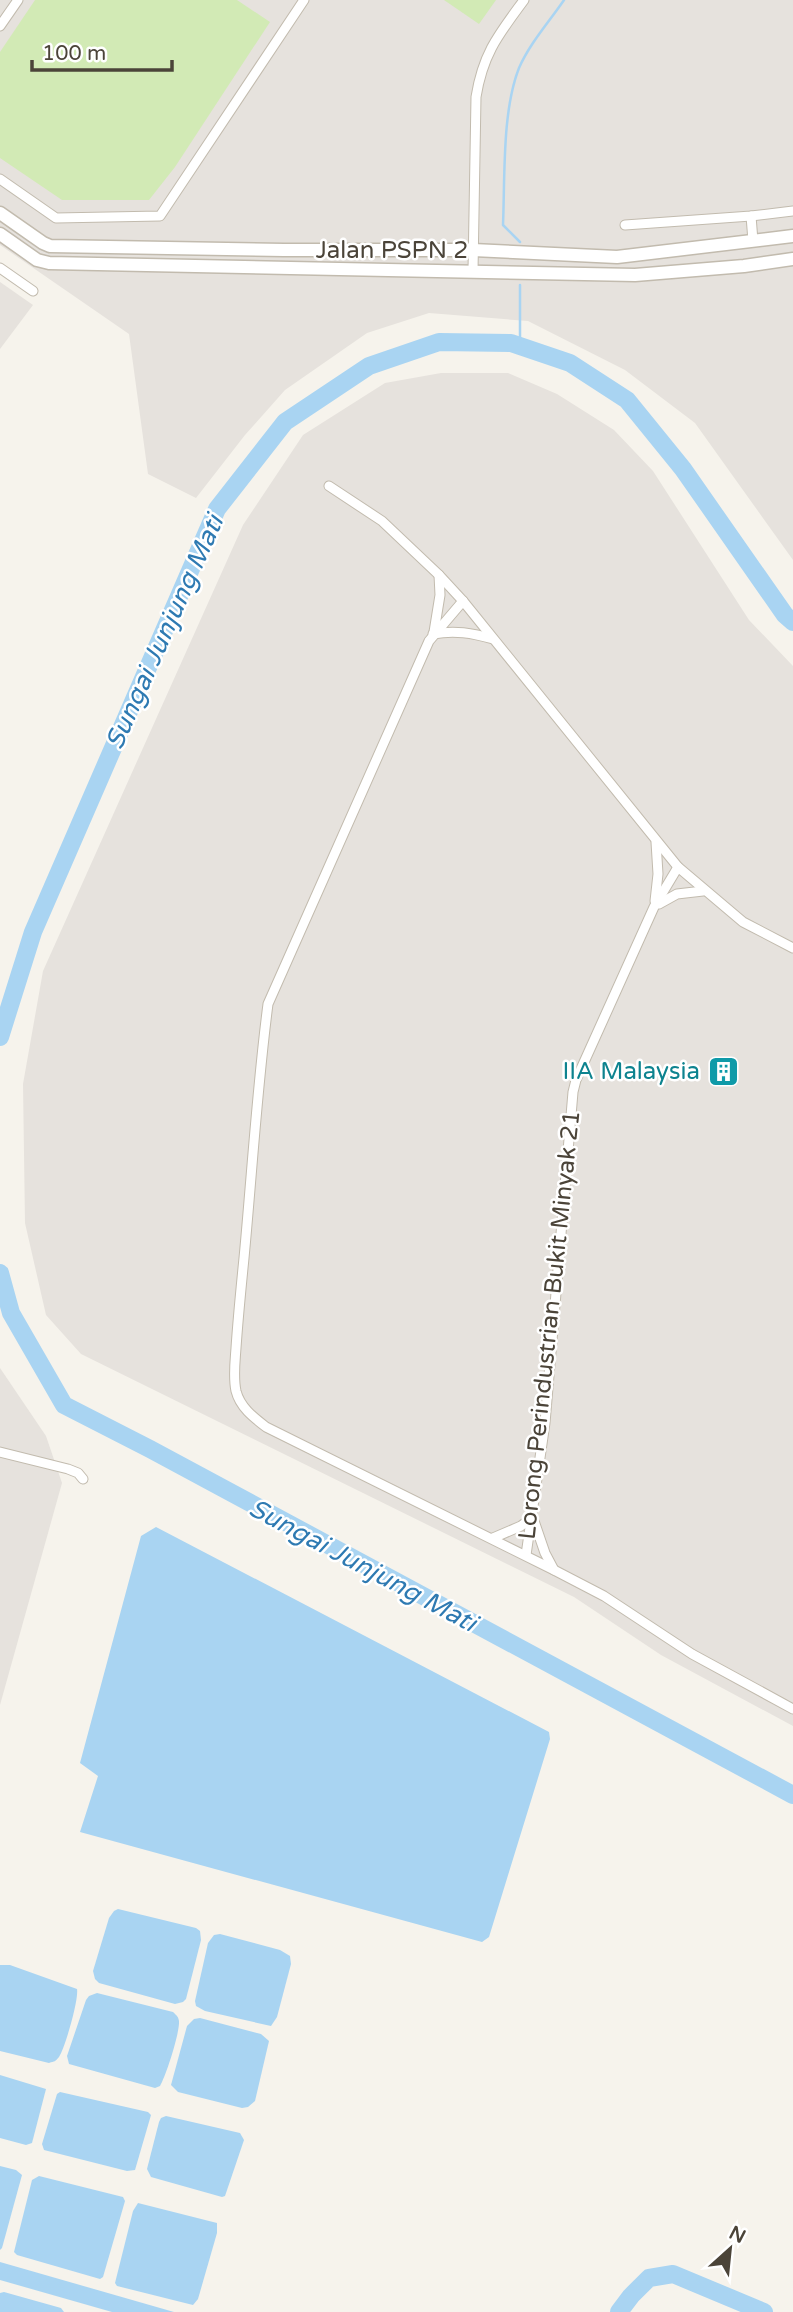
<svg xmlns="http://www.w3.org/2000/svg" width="793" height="2312" viewBox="0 0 793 2312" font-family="'Varela Round',sans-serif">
  <rect width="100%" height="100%" fill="#f6f3ec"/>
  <g fill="#e6e2dd">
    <path d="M 0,0 L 793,0 L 793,560 L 695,423 L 625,370 L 528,321 L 429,313 L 367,333 L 285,390 L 245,435 L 196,498 L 148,474 L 129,334 L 0,245 Z"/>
    <path d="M 0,282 L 33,305 L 0,349 Z"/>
    <path d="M 441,373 L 508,373 L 557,394 L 614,430 L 653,471 L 749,620 L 793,666 L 793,1726 L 661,1655 L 574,1597 L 81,1354 L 46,1315 L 25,1223 L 23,1084 L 43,971 L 243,525 L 303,435 L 385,383 Z"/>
    <path d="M 0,1368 L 46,1436 L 62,1483 L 0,1705 Z"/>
  </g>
  <g fill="#d2eab5">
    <path d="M 35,0 L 237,0 L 270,22 L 175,167 L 149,200 L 62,200 L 0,158 L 0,52 Z"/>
    <path d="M 444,0 L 496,0 L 479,24 Z"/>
  </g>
  <g fill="#a9d4f2">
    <path d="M 156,1527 L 549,1732 L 550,1739 L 489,1937 L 482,1942 L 80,1832 L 98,1776 L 80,1763 L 141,1536 Z"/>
    <path d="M 118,1909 L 196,1928 L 200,1931 L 201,1940 L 186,1999 L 183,2002 L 175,2004 L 99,1983 L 95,1979 L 93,1971 L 109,1918 L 114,1911 Z"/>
    <path d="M 220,1934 L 280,1950 L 290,1956 L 291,1964 L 277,2017 L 271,2026 L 205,2011 L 196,2006 L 195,2001 L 208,1943 L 214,1935 Z"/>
    <path d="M 0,1965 L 10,1965 L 77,1989 C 79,1999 65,2048 59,2057 C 55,2062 55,2061 49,2063 L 0,2051 Z"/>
    <path d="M 97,1993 L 173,2012 C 177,2016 178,2016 179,2021 C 180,2032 166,2076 160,2086 L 155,2088 L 69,2064 L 67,2056 L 86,2000 L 89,1996 Z"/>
    <path d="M 200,2018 L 261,2034 L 269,2041 L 255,2101 L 248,2107 L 242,2108 L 178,2092 L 171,2085 L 187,2026 L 194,2019 Z"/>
    <path d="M 0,2075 L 46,2089 L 32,2143 L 26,2145 L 0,2138 Z"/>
    <path d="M 60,2092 L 148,2112 L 151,2115 L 135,2170 L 127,2171 L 44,2150 L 42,2144 L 57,2094 Z"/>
    <path d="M 166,2116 L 240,2133 L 244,2140 L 225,2196 L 222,2197 L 151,2177 L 147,2169 L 159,2122 L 161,2118 Z"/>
    <path d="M 0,2166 L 16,2170 L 22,2175 L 2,2248 L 0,2250 Z"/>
    <path d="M 39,2176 L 123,2197 L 125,2201 L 103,2277 L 100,2279 L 17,2255 L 14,2252 L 32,2180 Z"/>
    <path d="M 138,2203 L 217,2223 L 217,2233 L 198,2299 L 193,2305 L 117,2286 L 115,2283 L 133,2211 Z"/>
    <path d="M 0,2262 L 174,2312 L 112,2312 L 0,2280 Z"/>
    <path d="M 4,2292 L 61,2308 L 64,2312 L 0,2312 L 0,2293 Z"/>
  </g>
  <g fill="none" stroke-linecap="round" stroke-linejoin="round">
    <g stroke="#a9d4f2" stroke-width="2.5">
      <path d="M 520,242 L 503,225 C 505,177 502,111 519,68 C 530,43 549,22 564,0"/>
      <path d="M 520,285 L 520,346"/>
    </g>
    <g stroke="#a9d4f2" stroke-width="18">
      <path d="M 0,1037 L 33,932 L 217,509 L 285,422 L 369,366 L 439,342 L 511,343 L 570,363 L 627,400 L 683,469 L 785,615 L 793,622"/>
      <path d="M 0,1273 L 11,1313 L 64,1405 L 150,1449 L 793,1795"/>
      <path d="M 619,2312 L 631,2296 L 649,2278 L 673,2274 L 764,2312"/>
    </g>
    <defs>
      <g id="minor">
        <path d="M 0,26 L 18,0"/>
        <path d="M 0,179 L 56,218 L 160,216 L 304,0"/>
        <path d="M 751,216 L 753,241"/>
        <path d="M 625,225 L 751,216 L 793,211"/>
        <path d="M 0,268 L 33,291"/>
        <path d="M 473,271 L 476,97 C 483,53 499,34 524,0"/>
        <path d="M 329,486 L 382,521 L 439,575 L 463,601 L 678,867 L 743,922 L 793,948"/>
        <path d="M 463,601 L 429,641 L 268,1004 C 257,1088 252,1173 244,1258 C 241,1288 238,1318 236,1348 C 235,1363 233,1377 236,1391 C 240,1407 253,1417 266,1427 L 554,1570 L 604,1596 L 692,1654 L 793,1709"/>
        <path d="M 434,632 L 440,595 L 439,575"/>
        <path d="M 433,634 C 455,630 472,633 493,639"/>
        <path d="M 655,901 L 658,874 L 656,842"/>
        <path d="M 659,904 L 677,894 L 703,891"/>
        <path d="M 0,1452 L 68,1469 L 78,1473 L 83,1479"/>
        <path d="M 533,1518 L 545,1553 L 554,1570"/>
        <path d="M 493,1538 L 521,1526 L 533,1517"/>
        <path d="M 526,1555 L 545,1423 L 573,1092 L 576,1080 L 654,907 L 678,867"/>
      </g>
      <g id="tertiary">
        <path d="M 0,213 L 43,243 L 50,246 L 284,250 L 473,250 L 617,257 L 793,236"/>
        <path d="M 0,234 L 37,260 L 49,263 L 635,275 L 744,266 L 793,259"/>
      </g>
    </defs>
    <use href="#minor" stroke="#c2bbae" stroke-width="11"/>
    <use href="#tertiary" stroke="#c2bbae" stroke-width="15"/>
    <use href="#minor" stroke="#fff" stroke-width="9"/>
    <use href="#tertiary" stroke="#fff" stroke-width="12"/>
  </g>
  <defs>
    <symbol id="building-square" viewBox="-11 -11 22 22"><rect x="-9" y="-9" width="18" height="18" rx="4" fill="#0f9aa8" stroke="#fff"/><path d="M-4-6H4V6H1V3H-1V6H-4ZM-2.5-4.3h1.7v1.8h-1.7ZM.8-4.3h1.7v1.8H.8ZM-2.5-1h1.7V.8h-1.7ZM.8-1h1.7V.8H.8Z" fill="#fff"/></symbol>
  </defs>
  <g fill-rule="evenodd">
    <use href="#building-square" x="706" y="1054" width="35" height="35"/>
  </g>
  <g text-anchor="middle" stroke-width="5" stroke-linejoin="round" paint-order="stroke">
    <g font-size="24" fill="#4b4439" stroke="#fff">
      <text x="392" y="258">Jalan PSPN 2</text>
      <text transform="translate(549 1325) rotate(-84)" y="8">Lorong Perindustrian Bukit Minyak 21</text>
    </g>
    <g font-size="24" fill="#0d838f" stroke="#fff" text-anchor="end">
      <text x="700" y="1079">IIA Malaysia</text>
    </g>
    <g font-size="26" font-style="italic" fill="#2e7ab2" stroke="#fff">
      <text transform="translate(164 632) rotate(-66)" y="9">Sungai Junjung Mati</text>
      <text transform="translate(363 1565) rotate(28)" y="9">Sungai Junjung Mati</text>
    </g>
  </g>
  <g transform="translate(730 2249) rotate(27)" stroke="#ffffff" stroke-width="5" paint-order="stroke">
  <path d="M0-5L12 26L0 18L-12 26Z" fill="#4b4439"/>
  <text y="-10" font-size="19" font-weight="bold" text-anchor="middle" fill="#4b4439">N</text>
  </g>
  <path d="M32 60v10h140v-10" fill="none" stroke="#4b4439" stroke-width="3.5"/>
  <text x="42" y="60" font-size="21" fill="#4b4439" stroke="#ffffff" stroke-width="5" paint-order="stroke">100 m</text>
</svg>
